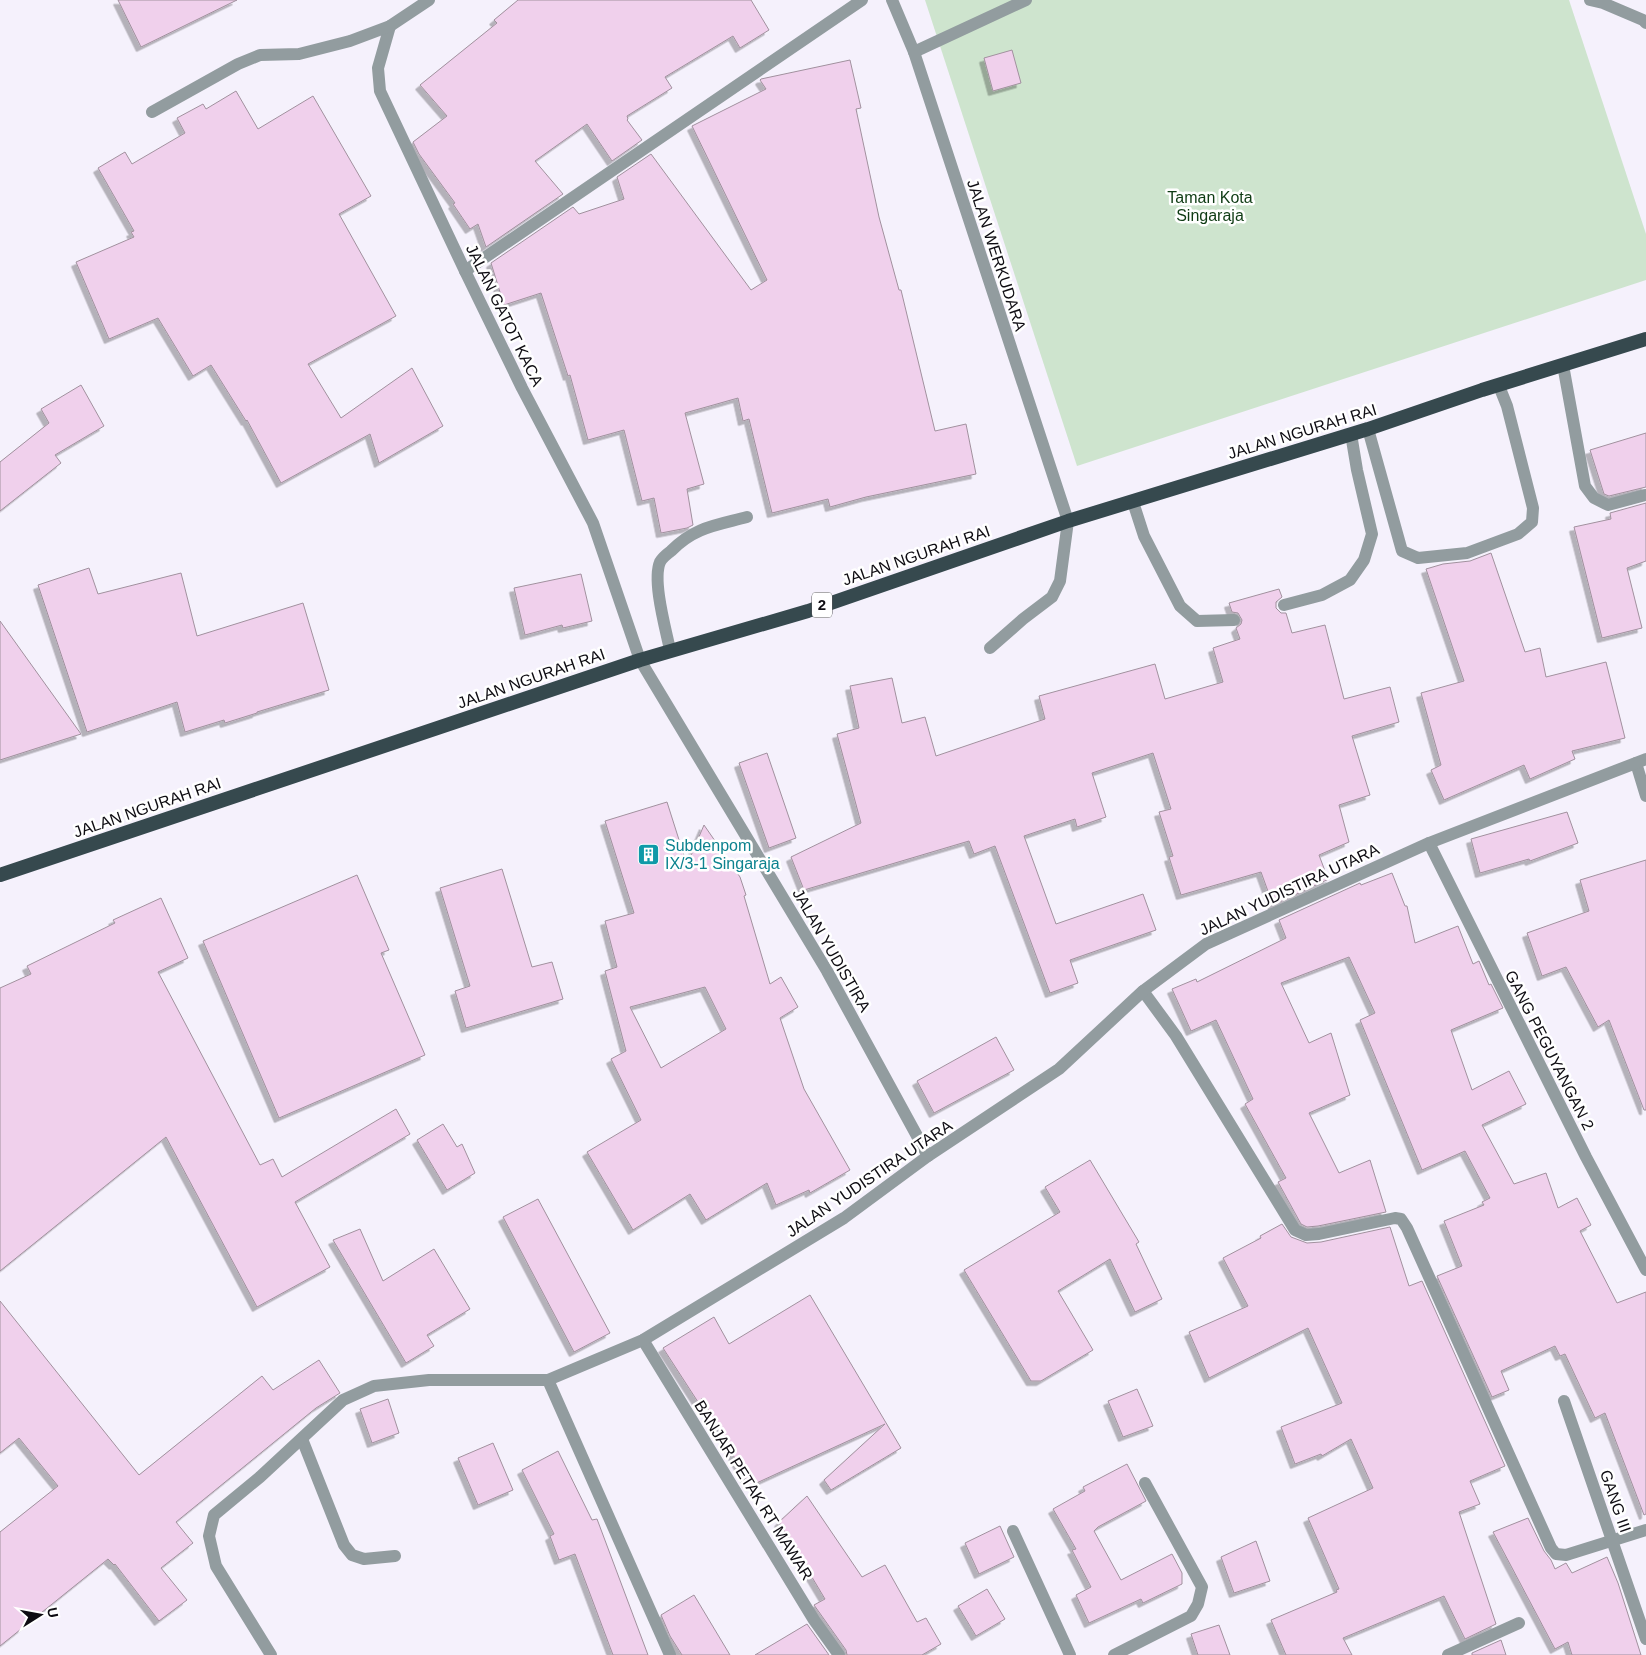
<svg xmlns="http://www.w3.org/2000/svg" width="1646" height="1655" viewBox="0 0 1646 1655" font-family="Helvetica,sans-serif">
  <defs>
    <filter id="shadow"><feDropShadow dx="-4.5" dy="4.5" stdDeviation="0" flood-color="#0004"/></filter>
  </defs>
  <rect width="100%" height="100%" fill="#f5f1fc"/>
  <path fill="#cee4ce" d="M 925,0 L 1569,0 L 1646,234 L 1646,280 L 1077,466 Z"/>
  <g fill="#f0d0ec" stroke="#a1919e" fill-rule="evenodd" filter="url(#shadow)">
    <path d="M 118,0 L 237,0 L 141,47 Z"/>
    <path d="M 518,0 L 751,0 L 769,30 L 740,48 L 733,36 L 665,77 L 672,88 L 627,116 L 628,119 L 627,120 L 642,140 L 612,161 L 587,124 L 535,161 L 563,194 L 486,247 L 478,224 L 470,229 L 453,204 L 455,203 L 419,154 L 413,142 L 447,116 L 420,85 L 497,23 L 494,20 Z"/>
    <path d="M 1012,50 L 1021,83 L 993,91 L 984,58 Z"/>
    <path d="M 850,60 L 861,108 L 856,109 L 879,217 L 899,290 L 901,290 L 935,431 L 966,424 L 976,474 L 866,497 L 830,507 L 828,499 L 772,513 L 749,419 L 743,421 L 738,398 L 685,413 L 704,484 L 687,489 L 693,525 L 687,528 L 661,533 L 654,498 L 642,501 L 624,430 L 588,440 L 570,375 L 568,376 L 541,293 L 504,305 L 491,263 L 573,207 L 579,214 L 624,199 L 617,177 L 651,154 L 751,290 L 767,280 L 692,126 L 766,89 L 760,80 L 761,79 Z"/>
    <path d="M 236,91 L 258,129 L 313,96 L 371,196 L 339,214 L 396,316 L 308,364 L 341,418 L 412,368 L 443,426 L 379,463 L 370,434 L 281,483 L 247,420 L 246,421 L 211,365 L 193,376 L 158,318 L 109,339 L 76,262 L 134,237 L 131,232 L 134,231 L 98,168 L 125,152 L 132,164 L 185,133 L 177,118 L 203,104 L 206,109 Z"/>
    <path d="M 81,385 L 104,426 L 55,455 L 61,463 L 0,511 L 0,462 L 49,423 L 41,409 Z"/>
    <path d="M 1646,433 L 1646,487 L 1609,496 L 1604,494 L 1590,450 Z"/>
    <path d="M 1646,503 L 1646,561 L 1627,568 L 1642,628 L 1602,638 L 1574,527 L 1611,519 L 1610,513 Z"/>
    <path d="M 1491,553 L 1525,652 L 1540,648 L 1546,677 L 1606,662 L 1625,738 L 1572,751 L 1575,759 L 1530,779 L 1524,765 L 1444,800 L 1431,770 L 1441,765 L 1421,693 L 1464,681 L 1426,569 L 1443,564 L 1470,561 Z"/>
    <path d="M 89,568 L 98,594 L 181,573 L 197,636 L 303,603 L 329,690 L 257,712 L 257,713 L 225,723 L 224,720 L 185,732 L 177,702 L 87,732 L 38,585 Z"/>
    <path d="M 581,574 L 592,621 L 563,628 L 562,625 L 525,635 L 514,588 Z"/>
    <path d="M 1279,589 L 1282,597 L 1276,602 L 1276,608 L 1281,613 L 1286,613 L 1292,633 L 1325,625 L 1344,699 L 1390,687 L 1399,722 L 1352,736 L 1370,795 L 1339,805 L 1349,842 L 1319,855 L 1328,879 L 1331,878 L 1273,905 L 1261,872 L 1181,895 L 1169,857 L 1173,856 L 1159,812 L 1171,809 L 1153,753 L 1092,773 L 1106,817 L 1077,827 L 1075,819 L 1024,836 L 1056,924 L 1143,894 L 1156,930 L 1070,960 L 1078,983 L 1050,993 L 995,846 L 974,854 L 969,841 L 804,890 L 791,857 L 861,823 L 837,734 L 859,728 L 850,686 L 892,678 L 902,723 L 925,717 L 936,756 L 1045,719 L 1039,696 L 1155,664 L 1165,699 L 1223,682 L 1213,648 L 1240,639 L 1236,628 L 1241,624 L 1242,620 L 1238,613 L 1232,612 L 1229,603 Z"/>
    <path d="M 0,621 L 81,734 L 0,760 Z"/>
    <path d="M 767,753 L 796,838 L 769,848 L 739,763 Z"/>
    <path d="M 667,802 L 687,865 L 704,825 L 740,877 L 746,895 L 744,896 L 770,984 L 781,977 L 798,1007 L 780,1018 L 804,1089 L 850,1170 L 810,1193 L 809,1190 L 776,1205 L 767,1183 L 706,1220 L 690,1194 L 633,1230 L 587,1152 L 641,1120 L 611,1059 L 626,1051 L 605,971 L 617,967 L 605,921 L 634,913 L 605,821 ZM 705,987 L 726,1029 L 661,1068 L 630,1007 Z"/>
    <path d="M 1567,812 L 1578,843 L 1530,861 L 1529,859 L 1480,873 L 1471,839 Z"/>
    <path d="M 1646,860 L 1646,1110 L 1644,1110 L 1609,1020 L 1598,1027 L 1566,967 L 1542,976 L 1527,933 L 1589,911 L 1580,880 Z"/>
    <path d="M 502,869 L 532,967 L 552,962 L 563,999 L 466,1028 L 455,991 L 470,986 L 440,888 Z"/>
    <path d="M 1392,873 L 1405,906 L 1407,906 L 1415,943 L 1458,926 L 1473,964 L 1479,961 L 1489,985 L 1491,984 L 1503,1008 L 1451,1030 L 1472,1090 L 1509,1071 L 1526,1104 L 1482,1125 L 1514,1184 L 1546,1173 L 1558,1208 L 1577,1198 L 1591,1225 L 1580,1231 L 1617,1303 L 1646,1292 L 1646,1514 L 1644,1515 L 1605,1413 L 1595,1418 L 1565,1354 L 1560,1356 L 1555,1346 L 1501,1371 L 1509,1390 L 1492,1397 L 1437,1276 L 1462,1266 L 1444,1221 L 1484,1205 L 1482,1202 L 1490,1198 L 1465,1151 L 1422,1170 L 1360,1020 L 1375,1013 L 1349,957 L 1281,983 L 1309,1043 L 1331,1033 L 1350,1095 L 1309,1113 L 1339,1173 L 1370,1160 L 1386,1212 L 1318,1226 L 1307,1227 L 1301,1224 L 1278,1182 L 1286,1178 L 1245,1104 L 1253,1099 L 1216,1020 L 1191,1031 L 1172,989 L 1196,979 L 1197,982 L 1286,938 L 1279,920 L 1360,883 L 1361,885 Z"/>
    <path d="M 357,875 L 389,950 L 381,953 L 425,1055 L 279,1118 L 203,941 Z"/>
    <path d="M 161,898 L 188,958 L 158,972 L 260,1165 L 273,1159 L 282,1177 L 396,1109 L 410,1134 L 295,1202 L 330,1267 L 257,1307 L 166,1137 L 0,1271 L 0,988 L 31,974 L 27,966 L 115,923 L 113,920 Z"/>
    <path d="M 996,1037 L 1014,1070 L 934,1113 L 917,1081 Z"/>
    <path d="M 443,1124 L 457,1147 L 462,1144 L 475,1173 L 447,1190 L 417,1140 Z"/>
    <path d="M 1090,1160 L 1139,1242 L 1136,1244 L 1162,1299 L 1135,1312 L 1110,1259 L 1058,1291 L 1093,1350 L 1041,1381 L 1031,1381 L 964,1270 L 1060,1212 L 1045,1187 Z"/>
    <path d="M 538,1199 L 610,1333 L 574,1352 L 503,1217 Z"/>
    <path d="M 1282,1224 L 1291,1237 L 1307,1243 L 1321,1242 L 1390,1227 L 1409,1286 L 1422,1281 L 1505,1466 L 1470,1481 L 1480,1504 L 1459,1512 L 1496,1624 L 1465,1639 L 1444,1596 L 1343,1638 L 1352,1655 L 1286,1655 L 1271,1620 L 1337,1592 L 1336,1590 L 1339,1589 L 1308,1518 L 1373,1488 L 1351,1439 L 1322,1456 L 1321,1454 L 1295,1464 L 1281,1427 L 1342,1403 L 1308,1328 L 1209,1378 L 1189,1332 L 1248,1306 L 1223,1258 L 1261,1238 L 1260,1236 Z"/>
    <path d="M 360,1229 L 383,1281 L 434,1249 L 470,1309 L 427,1335 L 434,1346 L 406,1363 L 333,1240 Z"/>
    <path d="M 810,1295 L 901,1448 L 831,1490 L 824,1480 L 885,1424 L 750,1486 L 702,1398 L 698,1402 L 663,1348 L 714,1317 L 729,1344 Z"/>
    <path d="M 0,1301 L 139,1475 L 262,1376 L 273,1390 L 319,1360 L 340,1393 L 316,1408 L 176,1522 L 193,1543 L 161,1568 L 187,1600 L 159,1621 L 115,1564 L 114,1565 L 108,1559 L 0,1646 L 0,1532 L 58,1486 L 19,1438 L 0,1453 Z"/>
    <path d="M 1137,1389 L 1153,1426 L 1123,1437 L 1108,1401 Z"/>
    <path d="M 388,1399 L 399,1433 L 372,1443 L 360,1409 Z"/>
    <path d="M 493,1443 L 513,1490 L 478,1505 L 458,1458 Z"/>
    <path d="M 558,1451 L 592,1520 L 597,1519 L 648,1655 L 613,1655 L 575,1554 L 559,1560 L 550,1536 L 554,1534 L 522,1470 Z"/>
    <path d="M 1127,1464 L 1146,1501 L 1098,1527 L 1094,1531 L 1121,1580 L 1172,1554 L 1182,1573 L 1182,1584 L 1143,1603 L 1141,1599 L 1089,1623 L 1076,1595 L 1091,1587 L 1072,1550 L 1076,1549 L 1053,1509 L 1085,1491 L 1083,1487 Z"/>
    <path d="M 807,1496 L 862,1577 L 885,1565 L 917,1622 L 926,1618 L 941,1644 L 922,1655 L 847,1655 L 846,1650 L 814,1605 L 825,1599 L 779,1522 Z"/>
    <path d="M 1528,1518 L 1544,1551 L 1551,1560 L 1555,1569 L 1566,1563 L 1572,1573 L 1607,1557 L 1618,1583 L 1641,1655 L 1572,1655 L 1568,1642 L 1555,1649 L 1493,1532 Z"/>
    <path d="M 1000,1526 L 1014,1557 L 979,1574 L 965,1543 Z"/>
    <path d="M 1256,1541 L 1270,1581 L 1234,1593 L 1221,1557 Z"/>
    <path d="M 987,1589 L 1005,1619 L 976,1636 L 958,1606 Z"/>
    <path d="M 694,1595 L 730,1655 L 682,1655 L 670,1636 L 661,1615 Z"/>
    <path d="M 807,1624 L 829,1655 L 755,1655 Z"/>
    <path d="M 1219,1625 L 1230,1655 L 1198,1655 L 1191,1634 Z"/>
    <path d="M 1501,1640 L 1506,1655 L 1472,1655 L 1472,1653 Z"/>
  </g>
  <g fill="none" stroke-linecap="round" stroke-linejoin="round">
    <g stroke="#929c9f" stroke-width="12">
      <path d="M 1590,0 L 1603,3 L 1643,20 L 1646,23"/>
      <path d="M 914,52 L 1026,0"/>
      <path d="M 1563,365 L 1585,486 L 1594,498 L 1608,505 L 1645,495"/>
      <path d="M 1368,429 L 1402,551 L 1418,558 L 1467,553 L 1518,534 L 1532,522 L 1533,508 L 1507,406 L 1499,386"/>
      <path d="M 1133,502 L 1144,536 L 1180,606 L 1197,621 L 1234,620"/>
      <path d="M 1284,605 L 1322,595 L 1350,580 L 1364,560 L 1372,534 L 1357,470 L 1351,434"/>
      <path d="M 990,648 L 1023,619 L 1052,597 L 1060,581 L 1068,521"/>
      <path d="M 670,650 C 666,630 652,581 660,562 C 662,558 667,554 671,551 C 694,527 717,525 747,517"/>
    </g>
    <g stroke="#929c9f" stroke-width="12">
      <path d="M 892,0 L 914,52 L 1068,521"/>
      <path d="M 390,26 L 378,68 L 380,91 L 465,271 L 522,388 L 593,523 L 640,660 L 827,971 L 928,1156"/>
      <path d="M 152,112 L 238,64 L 260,55 L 299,54 L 350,41 L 390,26 L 429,0"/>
      <path d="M 465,271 L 862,0"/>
      <path d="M 1636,763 L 1646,796"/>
      <path d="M 1429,843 L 1586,1157 L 1646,1270"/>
      <path d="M 1143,991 L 1176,1036 L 1295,1230 L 1306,1235 L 1319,1234 L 1395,1218 L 1401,1219 L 1407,1228 L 1551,1548 L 1556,1554 L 1566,1555 L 1646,1530"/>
      <path d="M 643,1340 L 814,1620 L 839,1655"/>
      <path d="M 548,1380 L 670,1655"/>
      <path d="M 1564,1401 L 1646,1639"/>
      <path d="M 302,1439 L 344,1545 L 352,1555 L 364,1559 L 395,1556"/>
      <path d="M 1013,1531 L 1070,1655"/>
      <path d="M 271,1655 L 216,1566 L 209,1536 L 214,1515 L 260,1477 L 343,1400 L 374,1386 L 429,1380 L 548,1380 L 643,1340 L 844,1218 L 928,1156 L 1059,1069 L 1143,991 L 1206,944 L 1429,843 L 1646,759"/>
      <path d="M 1114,1655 L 1191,1616 L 1198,1604 L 1202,1587 L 1145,1483"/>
      <path d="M 1448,1655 L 1519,1623"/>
    </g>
    <path stroke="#36494e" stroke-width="14" d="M 0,875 L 640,660 L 808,611 L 1068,521 L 1368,429 L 1482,390 L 1646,339"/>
  </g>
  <defs>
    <symbol id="building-square" viewBox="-11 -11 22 22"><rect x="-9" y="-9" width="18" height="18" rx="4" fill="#0f9aa8" stroke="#fff"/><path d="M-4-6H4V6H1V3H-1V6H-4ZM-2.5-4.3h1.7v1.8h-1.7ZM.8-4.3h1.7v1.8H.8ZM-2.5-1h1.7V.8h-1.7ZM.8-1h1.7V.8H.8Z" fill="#fff"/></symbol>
  </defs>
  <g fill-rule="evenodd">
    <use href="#building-square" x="636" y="842" width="25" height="25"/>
  </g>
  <g text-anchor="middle" stroke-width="5" stroke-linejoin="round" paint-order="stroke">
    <rect fill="#fff" stroke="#565559" stroke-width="1" x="812" y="592.5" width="20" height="25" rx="4"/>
    <g font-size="15" font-weight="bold" fill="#0e0c12">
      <text x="822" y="610">2</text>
    </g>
    <g font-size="16" fill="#0e3b13" stroke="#fff">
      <text x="1210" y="203">Taman Kota<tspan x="1210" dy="18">Singaraja</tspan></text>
    </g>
    <g font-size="16" fill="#0e0c12" stroke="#fff">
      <text transform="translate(997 255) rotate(72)" y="6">JALAN WERKUDARA</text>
      <text transform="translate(505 315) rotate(64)" y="6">JALAN GATOT KACA</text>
      <text transform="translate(1302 431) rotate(-17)" y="6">JALAN NGURAH RAI</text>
      <text transform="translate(916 555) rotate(-19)" y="6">JALAN NGURAH RAI</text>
      <text transform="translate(531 678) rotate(-19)" y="6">JALAN NGURAH RAI</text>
      <text transform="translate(147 807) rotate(-19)" y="6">JALAN NGURAH RAI</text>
      <text transform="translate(1289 889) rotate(-25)" y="6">JALAN YUDISTIRA UTARA</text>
      <text transform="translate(832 950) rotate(60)" y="6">JALAN YUDISTIRA</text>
      <text transform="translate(1550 1050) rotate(63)" y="6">GANG PEGUYANGAN 2</text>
      <text transform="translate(869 1178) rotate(-34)" y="6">JALAN YUDISTIRA UTARA</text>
      <text transform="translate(754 1490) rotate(58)" y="6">BANJAR PETAK RT MAWAR</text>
      <text transform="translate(1616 1501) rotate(71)" y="6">GANG III</text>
    </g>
    <g font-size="16" fill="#0d838f" stroke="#fff" text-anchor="start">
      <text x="665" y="851">Subdenpom<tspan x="665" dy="18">IX/3-1 Singaraja</tspan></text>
    </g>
  </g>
  <g transform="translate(40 1615) rotate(79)" stroke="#ffffff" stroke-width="4" paint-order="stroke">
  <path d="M0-4L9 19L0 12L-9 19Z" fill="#0e0c12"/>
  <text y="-8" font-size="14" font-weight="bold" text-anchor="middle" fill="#0e0c12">U</text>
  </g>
</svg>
